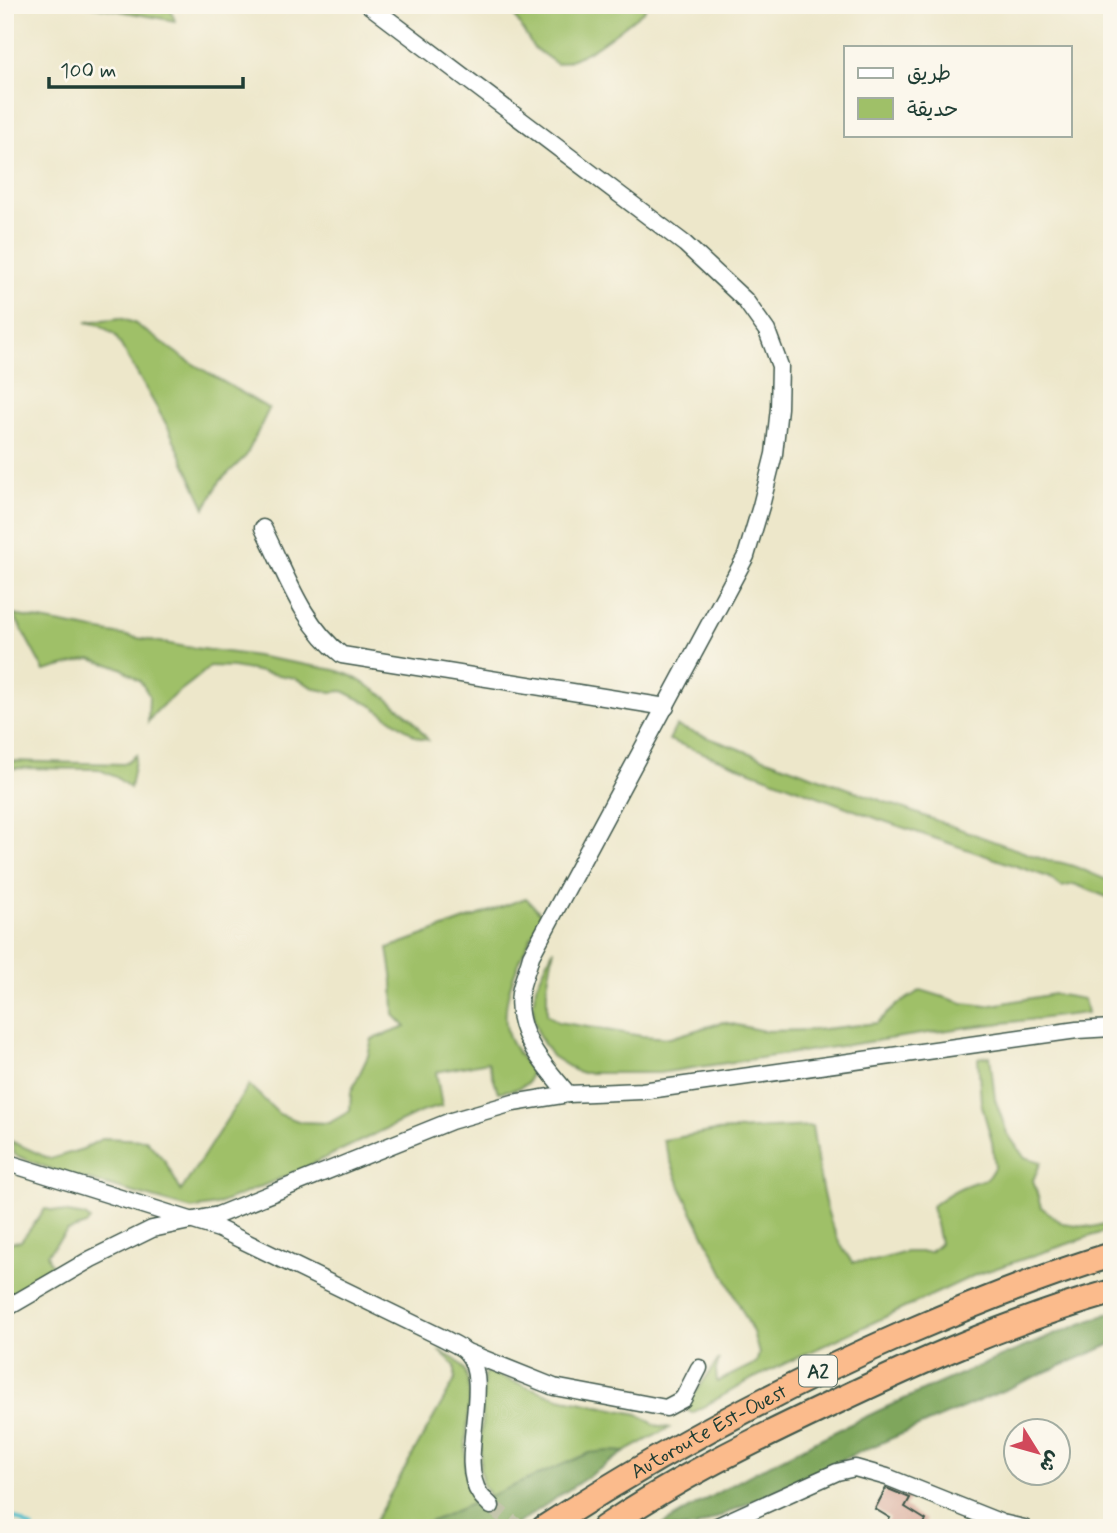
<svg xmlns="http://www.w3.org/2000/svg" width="1117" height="1533" viewBox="0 0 1117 1533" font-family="Mynerve,'Playpen Sans Arabic',sans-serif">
  <rect width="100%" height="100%" fill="#fbf7ec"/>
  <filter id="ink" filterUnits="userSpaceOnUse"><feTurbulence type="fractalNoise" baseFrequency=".0143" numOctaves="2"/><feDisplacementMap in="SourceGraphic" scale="14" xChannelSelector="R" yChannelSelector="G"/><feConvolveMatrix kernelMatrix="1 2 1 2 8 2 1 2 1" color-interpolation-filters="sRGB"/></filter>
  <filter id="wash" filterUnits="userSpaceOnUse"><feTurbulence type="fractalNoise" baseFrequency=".00686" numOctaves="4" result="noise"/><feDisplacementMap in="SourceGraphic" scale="28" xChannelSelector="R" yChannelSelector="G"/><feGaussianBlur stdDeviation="1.57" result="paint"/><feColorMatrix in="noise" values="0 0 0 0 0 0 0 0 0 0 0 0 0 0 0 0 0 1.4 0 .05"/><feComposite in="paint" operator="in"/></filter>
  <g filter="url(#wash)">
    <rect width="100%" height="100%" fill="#ede7ca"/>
    <g fill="#9fc068" stroke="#5f7e4e" stroke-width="2">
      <path d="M 87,5 L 169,5 L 175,21 Z"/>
      <path d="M 508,5 L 645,5 L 645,10 C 618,30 590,57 557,64 L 533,47 Z"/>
      <path d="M 120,318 L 134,323 L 185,359 L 269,409 L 246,456 L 220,481 L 205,508 L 169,429 L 115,335 L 100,325 L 86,322 Z"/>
      <path d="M 14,615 L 186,647 L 250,655 L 335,670 L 352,676 L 383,695 L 411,718 L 428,740 L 417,737 L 371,705 L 343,691 L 331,692 L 316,689 L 295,678 L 233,667 L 210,666 C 191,686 163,699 148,722 L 149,695 L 140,681 L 121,668 L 90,659 L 44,671 Z"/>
      <path d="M 676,726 L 1048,861 C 1072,862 1090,874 1112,882 L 1112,899 L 1074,884 L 1062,887 L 1048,877 L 878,819 L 669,740 Z"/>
      <path d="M 136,755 L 130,788 L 116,777 L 98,769 L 14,768 L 5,770 L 5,761 L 124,764 Z"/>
      <path d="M 526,898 L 543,916 C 525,947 494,1003 510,1040 C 515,1051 525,1061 531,1072 L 528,1083 L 516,1089 L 498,1092 L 488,1062 L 436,1072 L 442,1106 L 421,1112 L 289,1175 L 216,1205 L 192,1209 L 53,1170 L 15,1155 L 11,1141 L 50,1159 L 83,1149 L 103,1138 L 146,1140 L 165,1161 L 181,1191 L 249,1085 L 279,1114 L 301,1122 L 329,1123 L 350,1111 L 351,1092 L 368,1056 L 372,1039 L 406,1027 L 394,1015 L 393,981 L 388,948 Z"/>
      <path d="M 554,948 L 547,986 L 547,1014 L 558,1022 L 642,1036 L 670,1038 L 723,1022 L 764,1031 L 815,1030 L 877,1023 L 897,1005 L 921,990 L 963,1003 L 987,1006 L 1054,994 L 1084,999 L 1087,1013 L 969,1027 L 659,1073 L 579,1073 L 552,1056 L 539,1036 L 534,1020 L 533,1004 L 536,986 Z"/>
      <path d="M 990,1056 L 995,1099 L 1007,1133 L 1024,1157 L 1041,1162 L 1033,1180 L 1041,1207 L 1062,1223 L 1092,1227 L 1112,1222 L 1112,1229 L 973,1276 L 754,1378 L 692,1413 L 687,1410 L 688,1403 L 719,1359 L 716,1370 L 717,1382 L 756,1363 L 759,1354 L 753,1332 L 681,1189 L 663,1140 L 716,1131 L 812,1126 C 820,1174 822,1222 852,1262 L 874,1261 L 906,1252 L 930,1252 L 940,1243 L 932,1206 C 948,1193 967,1183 987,1179 L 995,1166 L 992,1142 L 981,1102 L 978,1058 Z"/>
      <path d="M 45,1209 L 85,1216 L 90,1220 L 86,1225 L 67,1231 L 47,1254 L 50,1263 L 54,1267 L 61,1266 L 5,1299 L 5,1243 L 21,1241 Z"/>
      <path d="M 438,1350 C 445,1355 456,1358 461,1365 C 484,1391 449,1469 476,1503 L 416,1528 L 371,1528 L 455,1380 L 455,1366 Z"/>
      <path d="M 487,1372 L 559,1398 L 638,1414 L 655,1425 L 669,1428 L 625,1452 L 609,1451 L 490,1497 L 482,1483 L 480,1467 L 483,1391 L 484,1376 Z"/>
    </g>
    <g fill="#7fa65c" stroke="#4f7248" stroke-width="2">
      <path d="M 1112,1312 L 1112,1344 L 841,1460 L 695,1528 L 657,1528 C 801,1441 955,1373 1112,1312 Z"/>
      <path d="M 609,1451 L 625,1452 L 511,1528 L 416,1528 L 589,1453 Z"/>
    </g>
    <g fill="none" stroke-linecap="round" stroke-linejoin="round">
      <path stroke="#54c0ce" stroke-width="3.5" d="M 5,1512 L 32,1528"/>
    </g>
    <g id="blocks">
      <path fill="#d6a392" d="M 886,1488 L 910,1498 L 905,1507 L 926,1520 L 922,1528 L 883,1528 L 890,1518 L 875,1509 Z"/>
    </g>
  </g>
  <g filter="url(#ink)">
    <use href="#blocks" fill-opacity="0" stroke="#3e564a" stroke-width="2"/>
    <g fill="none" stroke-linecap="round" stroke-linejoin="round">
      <path stroke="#c4c5ac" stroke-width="16" stroke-dasharray="16 8" stroke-linecap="butt" d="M 491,1506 L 519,1528"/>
      <defs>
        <g id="minor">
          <path d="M 369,5 L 685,244 L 745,300 L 767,331 L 780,366 L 779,408 L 774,454 L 761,506 L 746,556 L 531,956 C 528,968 522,981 520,993 C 514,1034 544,1065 568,1094"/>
          <path d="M 263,528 C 285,571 302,625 342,655 L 666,707"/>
          <path d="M 5,1162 L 219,1229 L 443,1338 C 450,1342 461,1346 466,1352 C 494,1381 456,1461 480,1494 C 482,1498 488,1502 491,1506"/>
          <path d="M 5,1309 L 91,1259 L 152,1229 L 218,1215 L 451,1121 L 513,1103 L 568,1094 L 642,1091 L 1077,1030 L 1112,1028"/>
          <path d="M 467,1352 L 554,1387 L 666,1408 L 683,1399 L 699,1368"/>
          <path d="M 713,1528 L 837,1472 L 855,1468 L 887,1477 L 1002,1523 L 1024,1528"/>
        </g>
        <g id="highway">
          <path id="s1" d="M 544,1528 C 661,1452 780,1388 908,1332 C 975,1303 1042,1276 1112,1255"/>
          <path d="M 604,1528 C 675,1479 751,1442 829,1405 C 921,1361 1013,1320 1112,1292"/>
        </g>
      </defs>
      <use href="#minor" stroke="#3e564a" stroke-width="19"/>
      <use href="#highway" stroke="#3e564a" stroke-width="28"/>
      <use href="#minor" stroke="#fff" stroke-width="16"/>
      <use href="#highway" stroke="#fbbb8c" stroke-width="24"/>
    </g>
  </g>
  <g text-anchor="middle" stroke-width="6" stroke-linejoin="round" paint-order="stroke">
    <rect fill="#fbf7ec" stroke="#61756b" stroke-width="2" x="799" y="1355.5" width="38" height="31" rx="5"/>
    <g font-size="19" font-weight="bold" fill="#1f3d34">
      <text x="818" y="1378">A2</text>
    </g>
    <g font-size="21" fill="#1f3d34" stroke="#fbf7ec">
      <text dy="7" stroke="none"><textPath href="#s1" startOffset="191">Autoroute Est-Ouest</textPath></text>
    </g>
  </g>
  <rect width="1117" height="1533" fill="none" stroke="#fbf7ec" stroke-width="28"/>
  <rect x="844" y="46" width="228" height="91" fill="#fbf7ec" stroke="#a3ada2" stroke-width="2"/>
  <rect x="858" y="68" width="35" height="10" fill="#ffffff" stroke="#a3ada2" stroke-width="2"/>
  <text x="907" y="80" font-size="21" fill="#1f3d34">طريق</text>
  <rect x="858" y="98" width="35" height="21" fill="#9fc068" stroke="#a3ada2" stroke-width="2"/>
  <text x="907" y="116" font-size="21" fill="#1f3d34">حديقة</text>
  <g transform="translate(1037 1452) rotate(127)"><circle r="33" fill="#fbf7ec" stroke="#a3ada2" stroke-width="2"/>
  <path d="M0-5L12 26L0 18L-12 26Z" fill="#d1495b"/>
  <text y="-10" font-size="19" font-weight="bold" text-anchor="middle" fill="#1f3d34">ش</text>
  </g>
  <path d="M49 77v10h194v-10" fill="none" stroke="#1f3d34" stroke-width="3.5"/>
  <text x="60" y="77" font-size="21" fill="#1f3d34" stroke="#fbf7ec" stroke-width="5" paint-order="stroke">100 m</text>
</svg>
